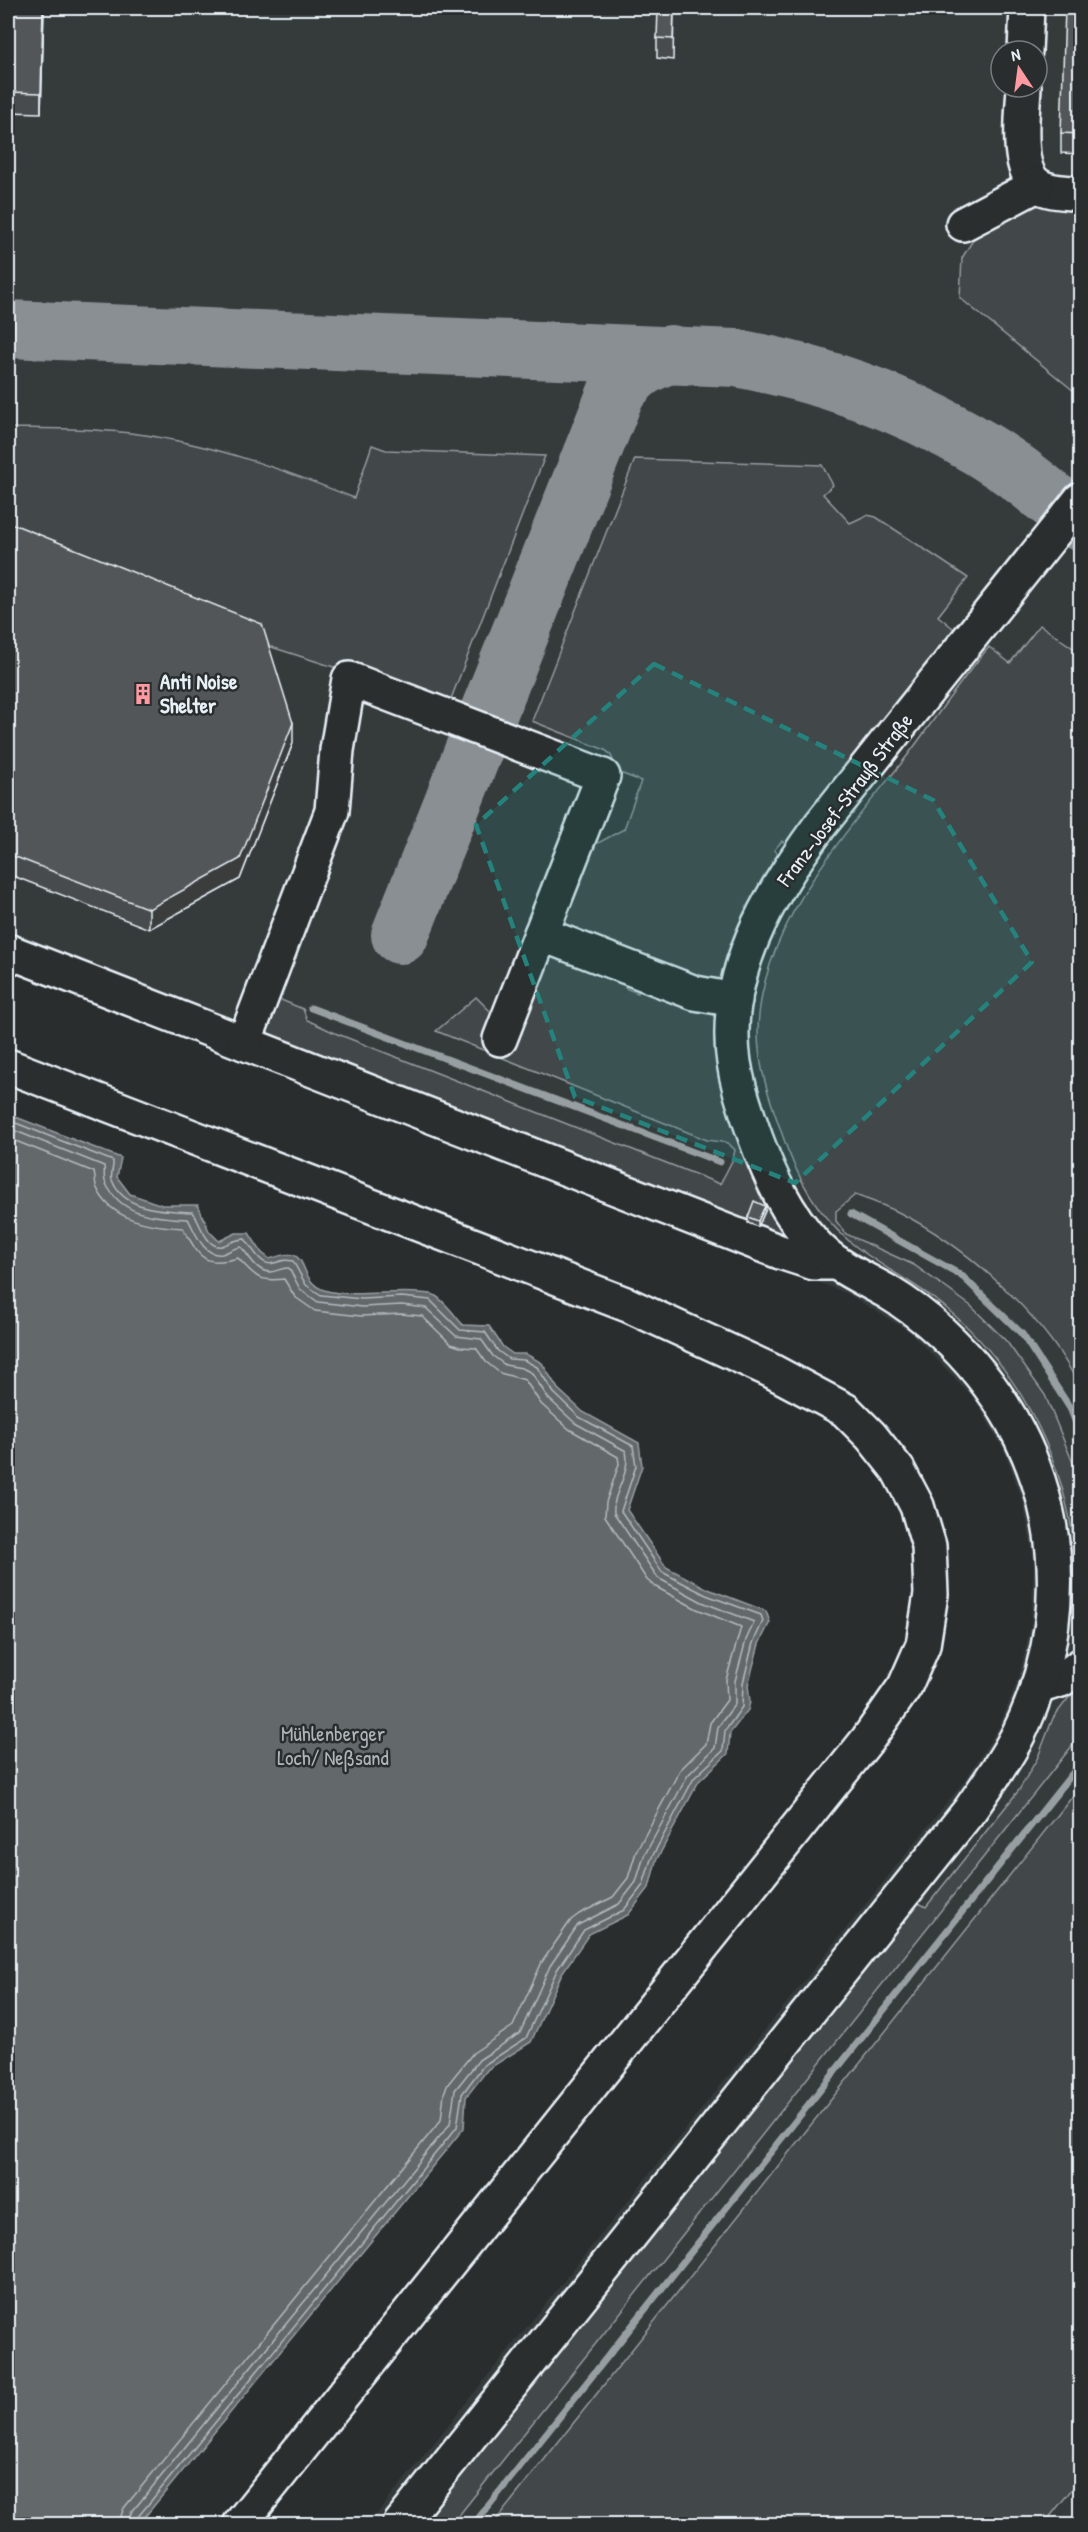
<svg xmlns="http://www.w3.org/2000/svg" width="1088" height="2532" viewBox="0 0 1088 2532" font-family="'Patrick Hand',sans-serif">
  <rect width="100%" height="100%" fill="#2a2d2e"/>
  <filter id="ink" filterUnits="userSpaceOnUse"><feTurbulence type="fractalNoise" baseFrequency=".0167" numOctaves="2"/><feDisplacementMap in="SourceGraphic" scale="12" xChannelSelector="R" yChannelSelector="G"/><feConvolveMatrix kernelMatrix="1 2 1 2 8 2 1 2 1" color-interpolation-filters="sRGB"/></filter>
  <g filter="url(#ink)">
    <path fill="#363a3b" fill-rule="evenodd" d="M 8,8 L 1080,8 L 1080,2524 L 369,2524 L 966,1779 L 999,1727 L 1019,1677 L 1031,1624 L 1034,1561 L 1023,1502 L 1004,1450 L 974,1398 L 910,1332 L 848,1294 L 730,1247 L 244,1015 L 228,1023 L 8,937 ZM 1001,51 L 1037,51 L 1037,87 L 1001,87 Z"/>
    <g fill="#424648" stroke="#959ca0" stroke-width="1.5">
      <path d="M 1037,202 L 1080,203 L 1080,396 L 960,298 L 962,258 L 979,230 Z"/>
      <path d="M 8,428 C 59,429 112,428 163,438 C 229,450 292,473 354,498 L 372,445 L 386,450 L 545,456 L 449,704 L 262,644 L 8,543 Z"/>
      <path d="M 635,459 L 822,465 L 833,485 L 823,494 L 850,523 L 867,515 L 876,517 L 968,578 L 938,616 L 959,633 L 789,846 L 782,841 L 774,850 L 781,857 L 727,977 L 717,985 L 561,927 L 585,850 L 624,829 L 641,781 L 612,770 C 615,761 613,755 605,750 L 532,721 Z"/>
      <path d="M 1040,625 L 1080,653 L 1080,1388 C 1048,1319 966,1245 898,1212 C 884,1205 869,1200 855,1195 L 836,1211 L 836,1221 L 846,1234 L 914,1265 L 971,1306 L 1007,1342 L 1045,1395 L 1080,1480 L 1079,1645 L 1074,1644 C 1075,1611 1078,1576 1074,1543 C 1061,1452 1017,1367 946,1308 C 917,1283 878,1266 849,1241 C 816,1213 794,1171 781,1131 C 770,1100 758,1067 758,1033 C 758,933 840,839 900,765 C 930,727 957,684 989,647 L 1010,663 Z"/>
      <path d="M 550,955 L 627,979 L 625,988 L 638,993 L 640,987 L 708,1011 L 718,1020 L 799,1248 L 267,1040 L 258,1022 L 269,995 L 303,1009 L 307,1020 L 335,1033 L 720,1184 L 733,1159 L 735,1150 L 728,1143 L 707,1140 L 436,1031 L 476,997 L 496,1017 Z"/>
      <path d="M 1080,1683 L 1080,1736 L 452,2524 L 415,2524 L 915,1901 L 926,1907 L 1019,1790 L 1038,1757 L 1053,1718 Z"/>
      <path d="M 1080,1787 L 1080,2479 L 1044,2524 L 493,2524 Z"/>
    </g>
    <path fill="#63686b" stroke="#989fa3" stroke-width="1.5" d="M 8,1114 L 121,1158 L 117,1177 L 130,1194 L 162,1205 L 198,1205 L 209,1231 L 219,1241 L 236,1233 L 249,1233 L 262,1253 L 270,1259 C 314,1241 294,1280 324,1290 C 349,1298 392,1290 420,1293 C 424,1294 431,1293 434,1295 C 445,1301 455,1316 463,1325 L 489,1326 L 503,1347 L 513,1354 L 526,1354 L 542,1363 L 558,1389 L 583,1412 L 639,1443 L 642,1466 L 627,1510 L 666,1567 L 708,1589 L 766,1611 L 770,1622 L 759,1644 L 748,1685 L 750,1702 L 748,1710 L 730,1733 L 728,1754 L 699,1781 L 656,1861 L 649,1888 L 628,1915 L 589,1934 L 562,1973 L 531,2042 L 488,2069 L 466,2097 L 464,2128 L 139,2524 L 8,2524 Z"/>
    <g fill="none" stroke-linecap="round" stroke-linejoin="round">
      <g stroke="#b3bac0" stroke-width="1.5">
        <path d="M 8,1120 L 113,1161 C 114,1167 110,1174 112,1180 C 124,1212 166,1210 193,1212 C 199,1221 207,1250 222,1246 C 231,1243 235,1239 245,1239 C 252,1247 261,1268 274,1263 C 282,1261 284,1259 293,1261 L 306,1285 L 321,1295 L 362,1299 L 402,1297 L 430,1300 L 460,1330 L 485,1332 L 498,1351 L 509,1359 L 524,1360 L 537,1367 L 554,1393 L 579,1417 L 633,1446 L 636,1466 L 621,1511 L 662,1572 L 706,1595 L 761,1615 L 763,1621 L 753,1643 L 743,1683 L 742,1707 L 725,1731 L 723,1751 L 694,1778 L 651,1859 L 643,1885 L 624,1910 L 584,1930 L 557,1970 L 526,2038 L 484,2065 L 462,2094 L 457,2127 L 137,2518 L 135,2524"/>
        <path d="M 8,1128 L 104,1166 C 105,1172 103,1178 106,1184 C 123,1217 156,1217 188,1219 C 195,1231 203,1257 222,1254 C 228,1252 234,1248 241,1247 C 249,1255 256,1272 270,1272 C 277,1272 282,1267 289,1268 L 300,1289 L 318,1302 L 362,1307 L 402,1305 L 426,1308 L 456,1336 L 481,1339 L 493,1356 L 505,1365 L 522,1368 L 532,1373 L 548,1398 L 575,1423 L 626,1451 C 631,1476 612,1491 614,1513 L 658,1578 L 702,1602 L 754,1622 L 746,1640 L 735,1681 L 735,1704 L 718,1727 L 715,1748 L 688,1775 L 644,1856 L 636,1882 L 619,1904 L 578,1925 L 550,1966 L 520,2033 L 479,2060 L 455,2090 L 450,2124 L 131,2513 L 127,2524"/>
        <path d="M 8,1138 L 94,1172 C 95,1176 95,1181 96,1186 C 110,1221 150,1226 183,1228 C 200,1256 201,1268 238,1258 C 255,1276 257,1282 284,1279 L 295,1297 L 315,1311 L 361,1316 L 401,1314 L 422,1316 L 451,1344 L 460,1347 L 476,1348 L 486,1362 L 500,1373 L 525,1380 L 541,1404 L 569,1429 L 618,1457 L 619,1464 L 606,1502 L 605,1516 L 647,1580 L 654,1586 L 697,1609 L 741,1627 L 726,1680 L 727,1700 L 710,1723 L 706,1744 L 680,1770 L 636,1852 L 628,1878 L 613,1897 L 579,1914 L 571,1920 L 542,1962 L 513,2026 L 473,2053 L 448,2084 L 444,2093 L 441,2120 L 124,2508 L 118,2524"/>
      </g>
      <g stroke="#989fa3" stroke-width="7">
        <path d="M 311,1008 L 720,1162"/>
        <path d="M 851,1214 L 961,1275 L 1022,1334 L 1070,1408 L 1080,1433"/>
        <path d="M 474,2524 L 1080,1764"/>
      </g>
      <g stroke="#898f93" stroke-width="58">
        <path d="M 8,329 L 736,358 C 834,376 925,410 1008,466 C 1033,483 1056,504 1080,522"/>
        <path d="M 400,935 L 616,393 C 634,370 644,364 671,354"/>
      </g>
      <defs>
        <g id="minor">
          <path d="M 1025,51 L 1027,8"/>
          <path d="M 1024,87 C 1023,112 1014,171 1039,186 C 1051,193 1067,192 1080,194"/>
          <path d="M 963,224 L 1037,185"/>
          <path d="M 8,951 L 780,1252 L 814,1263 L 837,1263"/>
          <path d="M 500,1039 L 541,934"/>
          <path d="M 244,1043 L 332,811 L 337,750 L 349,679 L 603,776 L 541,934 L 695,993 L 735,1000"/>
          <path d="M 8,1066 L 628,1305 L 770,1370 L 845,1410 L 871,1436 L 898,1470 L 917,1506 L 929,1546 L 931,1594 L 923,1645 L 905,1686 L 868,1739 L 240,2524"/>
          <path d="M 1037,1687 L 1061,1680 L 1080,1666"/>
          <path d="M 400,2524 L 970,1810 C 987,1785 1006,1760 1019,1733 C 1087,1593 1055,1437 942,1333 C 925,1317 906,1303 886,1291 C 861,1277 835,1266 815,1244 C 787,1214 770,1177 756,1139 C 745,1108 732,1072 732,1038 C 730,959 775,886 821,824 L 1080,500"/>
        </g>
      </defs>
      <use href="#minor" stroke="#e8f1f8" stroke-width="38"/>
      <use href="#minor" stroke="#2a2d2e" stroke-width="33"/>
    </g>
    <g fill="#474b4d" stroke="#e8f1f8" stroke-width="1.5">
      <path d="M 9,8 L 44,8 L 41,113 L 8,112 L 8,67 Z"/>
      <path d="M 674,8 L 673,60 L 657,58 L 657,38 Z"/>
      <path d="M 1080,8 L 1080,154 L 1061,153 L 1061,133 Z"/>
      <path d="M 8,522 L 293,743 L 240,879 L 149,929 L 8,874 Z"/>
      <path d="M 765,1211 L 758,1227 L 748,1223 L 748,1217 Z"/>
    </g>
    <g fill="#3a3d3e" stroke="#e8f1f8" stroke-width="1.5">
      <path d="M 43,8 L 44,8 L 41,113 L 41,93 Z"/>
      <path d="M 293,723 L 293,743 L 240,879 L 149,929 L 149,909 Z"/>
      <path d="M 765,1206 L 765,1211 L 758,1227 L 758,1221 Z"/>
    </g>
    <g fill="#535759" stroke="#e8f1f8" stroke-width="1.5">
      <path d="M 9,8 L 43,8 L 41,93 L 8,92 Z"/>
      <path d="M 658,8 L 674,8 L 673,39 L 657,38 Z"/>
      <path d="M 1065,8 L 1080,8 L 1080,134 L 1061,133 Z"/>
      <path d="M 8,522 L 262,624 L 293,723 L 240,859 L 149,909 L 8,854 Z"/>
      <path d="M 754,1201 L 765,1206 L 758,1221 L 748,1217 Z"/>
    </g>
  </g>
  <path fill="#25827c" fill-opacity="0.2" stroke="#25827c" stroke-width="4.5" stroke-dasharray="12 8" stroke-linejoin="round" d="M 654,664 L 933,800 L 1032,962 L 795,1183 L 575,1097 L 476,825 Z"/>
  <defs>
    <symbol id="building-bare" viewBox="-9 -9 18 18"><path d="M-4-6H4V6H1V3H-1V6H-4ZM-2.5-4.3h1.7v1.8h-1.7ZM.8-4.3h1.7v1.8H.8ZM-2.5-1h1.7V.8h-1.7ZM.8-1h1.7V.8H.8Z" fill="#ff9aa2" stroke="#2a2d2e" stroke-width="2.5" paint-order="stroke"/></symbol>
  </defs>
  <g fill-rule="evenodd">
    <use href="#building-bare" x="128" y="679" width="30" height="30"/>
  </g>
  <g text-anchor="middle" stroke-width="5" stroke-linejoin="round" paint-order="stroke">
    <g font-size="21" font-weight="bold" fill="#e8f1f8" stroke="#2a2d2e" text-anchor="start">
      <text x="160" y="689">Anti Noise<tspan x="160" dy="24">Shelter</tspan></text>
    </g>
    <g font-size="21" fill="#e8f1f8" stroke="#2a2d2e">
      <text transform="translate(845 800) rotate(-53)" y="7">Franz-Josef-Strauß Straße</text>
    </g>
    <g font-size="21" fill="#aeb5ba" stroke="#2a2d2e">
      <text x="333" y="1741">Mühlenberger<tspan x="333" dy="24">Loch/ Neßsand</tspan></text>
    </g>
  </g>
  <rect width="1088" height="2532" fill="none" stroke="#2a2d2e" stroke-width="30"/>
  <rect x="15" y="15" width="1058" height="2502" fill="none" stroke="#e8f1f8" stroke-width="2" filter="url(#ink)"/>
  <g transform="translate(1019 69) rotate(347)"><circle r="28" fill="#2a2d2e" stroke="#767b7f" stroke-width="1.5"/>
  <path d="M0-4.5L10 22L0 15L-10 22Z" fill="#ff9aa2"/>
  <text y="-9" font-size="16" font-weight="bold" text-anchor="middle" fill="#e8f1f8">N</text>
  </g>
</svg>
